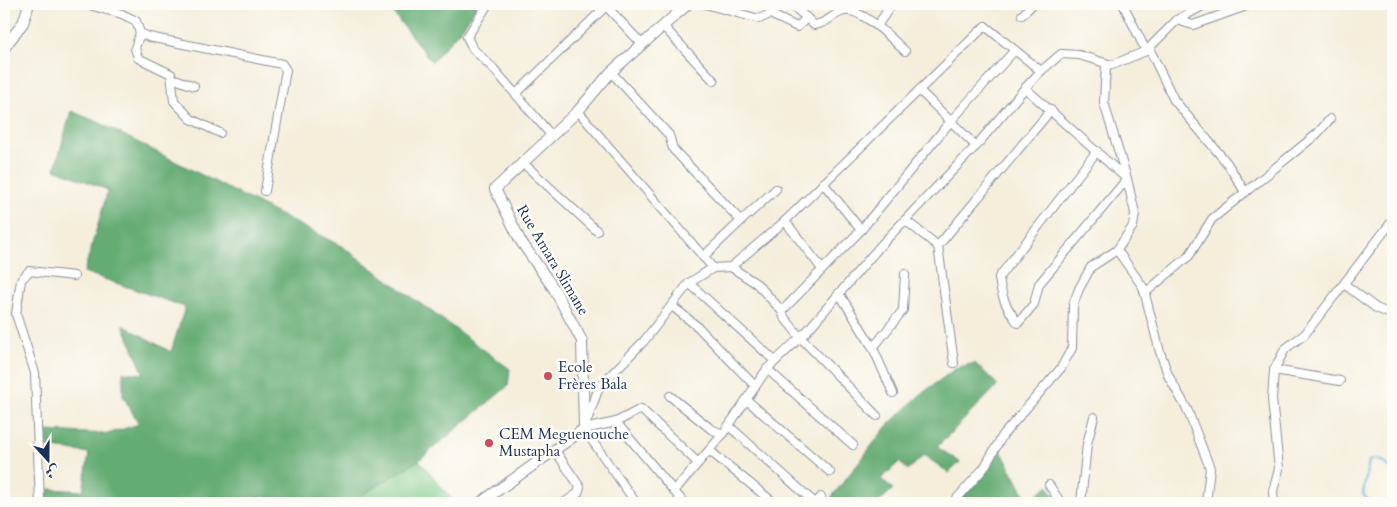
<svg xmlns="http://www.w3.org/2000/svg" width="1397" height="507" viewBox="0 0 1397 507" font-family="Cardo,Amiri,serif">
  <rect width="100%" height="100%" fill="#fdfcf7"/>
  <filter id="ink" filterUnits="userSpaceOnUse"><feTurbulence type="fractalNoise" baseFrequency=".02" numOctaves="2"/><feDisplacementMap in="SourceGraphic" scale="10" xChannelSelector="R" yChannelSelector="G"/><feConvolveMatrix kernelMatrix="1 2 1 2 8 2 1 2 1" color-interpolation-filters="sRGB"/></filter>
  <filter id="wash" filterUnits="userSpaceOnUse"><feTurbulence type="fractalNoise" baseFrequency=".0096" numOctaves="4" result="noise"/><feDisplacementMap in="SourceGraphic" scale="20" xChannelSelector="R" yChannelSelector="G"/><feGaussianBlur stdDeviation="1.12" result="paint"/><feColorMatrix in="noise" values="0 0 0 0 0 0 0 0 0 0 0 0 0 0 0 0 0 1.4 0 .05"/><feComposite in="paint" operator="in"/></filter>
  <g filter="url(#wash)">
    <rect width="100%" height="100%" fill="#f4eedb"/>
    <path fill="#7cc786" stroke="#4c7b72" d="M 419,460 L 455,503 L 349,503 Z"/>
    <g fill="#65ac73" stroke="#406e68">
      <path d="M 386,4 L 478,4 L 465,24 L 432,62 Z"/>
      <path d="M 71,111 L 98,122 L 343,247 L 510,369 L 508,386 L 419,460 L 349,503 L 305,503 L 294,498 L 251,497 L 240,503 L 47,503 L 48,489 L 83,491 L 89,453 L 46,447 L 47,431 L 107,434 L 139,424 L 123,396 L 123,372 L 144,374 L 123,325 L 171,352 L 185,307 L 84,272 L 108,190 L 55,169 Z"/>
      <path d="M 975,363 L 998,385 L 937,447 L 960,462 L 949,473 L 924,455 L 908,470 L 899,462 L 881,479 L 893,489 L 878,503 L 827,503 L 887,426 L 920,395 L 956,368 Z"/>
      <path d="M 998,445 L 1028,501 L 1048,486 L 1059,503 L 955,503 Z"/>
    </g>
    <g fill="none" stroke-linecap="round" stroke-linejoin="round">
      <path stroke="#67a5d8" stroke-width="2.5" d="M 1370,503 L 1363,494 L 1369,461 C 1380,456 1385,464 1393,471"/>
    </g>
  </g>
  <g filter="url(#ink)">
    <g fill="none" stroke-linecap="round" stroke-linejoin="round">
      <defs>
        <g id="minor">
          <path d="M 85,4 L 122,14 L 136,21 L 140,33 L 149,37 L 282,64 L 286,70 L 265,191"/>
          <path d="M 488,4 L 467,37 L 473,49 L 493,68 L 551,135"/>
          <path d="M 705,4 L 759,19 L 770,14 L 797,27 L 807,18 L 814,25 C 828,23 829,17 841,12 C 859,4 893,40 905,51"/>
          <path d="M 790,4 L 807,18"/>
          <path d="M 1123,4 L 1146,51"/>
          <path d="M 1022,15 L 1033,4"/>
          <path d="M 1177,20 L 1193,25 L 1252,4"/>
          <path d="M 877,26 L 892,4"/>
          <path d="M 664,27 L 714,81"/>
          <path d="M 140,33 L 135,48 L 138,58 L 171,74 L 174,101 L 191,119 L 220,133"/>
          <path d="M 1149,48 L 1174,100 L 1227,163 L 1245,192"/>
          <path d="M 611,72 L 669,135 L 673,149 L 741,221 L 703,257"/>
          <path d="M 172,78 L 194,86"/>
          <path d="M 1025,88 L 1041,71 L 1061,54 L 1079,55 L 1112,65 L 1146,51 L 1177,20 L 1206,4"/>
          <path d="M 919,90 L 976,146"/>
          <path d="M 516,94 L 606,6 L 642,44"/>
          <path d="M 578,111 L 713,268"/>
          <path d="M 1097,151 L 999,277 C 1001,296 1006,308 1018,323 L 1034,304 L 1039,284 L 1127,179 L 1104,103 L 1106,65"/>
          <path d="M 522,162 L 597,231"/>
          <path d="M 823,183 L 861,230"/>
          <path d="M 905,220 L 938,246"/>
          <path d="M 741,221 L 776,189"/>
          <path d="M 785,221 L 822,269"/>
          <path d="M 731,267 L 757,284 L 782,311 L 784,317 L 800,337 L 877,416"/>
          <path d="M 689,283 L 775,361"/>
          <path d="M 1344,284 L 1376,308 L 1393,315"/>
          <path d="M 839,293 L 873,348 L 893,393"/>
          <path d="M 1145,293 L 1189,256 L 1212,219 L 1317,134 L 1330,119"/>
          <path d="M 672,306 L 698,327 L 755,386"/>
          <path d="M 782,311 L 861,230 L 950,122 L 1014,51"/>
          <path d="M 873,348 L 903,310 L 905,274"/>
          <path d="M 954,363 L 938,246 L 1051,110"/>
          <path d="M 767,369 L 853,445"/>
          <path d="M 1274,370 L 1340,381"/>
          <path d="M 670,396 L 711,429 L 723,434"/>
          <path d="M 748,401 L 830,472"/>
          <path d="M 616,422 L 684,503"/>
          <path d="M 585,426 L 599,387 L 644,341 L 689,283 L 713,268 L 731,267 L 785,221 L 985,26 L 1041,71"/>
          <path d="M 729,426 L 815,503"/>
          <path d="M 584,429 L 616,422 L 641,409 L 697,462"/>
          <path d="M 584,429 L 636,503"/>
          <path d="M 554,449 L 580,487 L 578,493 L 564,503"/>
          <path d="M 710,451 L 774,503"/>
          <path d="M 1049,485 L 1061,503"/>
          <path d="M 675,490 L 723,434 L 767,369 L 807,331 L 881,245 L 976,146 L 1025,88 L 1127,179 L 1135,213 L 1133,226 L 1117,250 L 1143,287 L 1160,352 L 1169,377 L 1187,409 L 1210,468 L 1206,503"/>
          <path d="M 40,503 L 35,373 L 16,314 L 21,280 L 29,271 L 74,276"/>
          <path d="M 816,503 L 821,497"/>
          <path d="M 953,503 L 984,468 L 1003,435 L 1061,368 L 1072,348 L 1073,305 L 1079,289 L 1091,267 L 1117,250"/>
          <path d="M 1081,503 L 1087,444 L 1094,417"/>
          <path d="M 1274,503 L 1273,491 L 1279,469 L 1272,399 L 1274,370 L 1285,349 L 1305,334 L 1393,220"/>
        </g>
        <g id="tertiary">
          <path d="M 4,48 L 23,23 L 29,4"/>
          <path d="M 480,503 L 584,429 L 582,341 L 554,289 L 520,240 L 495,189 L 578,111 L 611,72 L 688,4"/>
        </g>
      </defs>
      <use href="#minor" stroke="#888e9c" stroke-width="10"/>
      <use href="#tertiary" stroke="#888e9c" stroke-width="12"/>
      <use href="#minor" stroke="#fff" stroke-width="8"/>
      <use href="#tertiary" stroke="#fff" stroke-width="10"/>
    </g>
  </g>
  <g fill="#d1495b" stroke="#fdfcf7" stroke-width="2">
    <circle cx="548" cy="376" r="5"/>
    <circle cx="489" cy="443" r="5"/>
  </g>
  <g text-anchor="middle" stroke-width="5" stroke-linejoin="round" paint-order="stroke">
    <g font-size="15" fill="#1b2f5e" stroke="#fdfcf7">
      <text transform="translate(553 260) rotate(59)" y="5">Rue Amara Slimane</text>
    </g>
    <g font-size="15" fill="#1b2f5e" stroke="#fdfcf7" text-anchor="start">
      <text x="558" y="372">Ecole<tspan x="558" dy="17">Frères Bala</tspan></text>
      <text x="499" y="439">CEM Meguenouche<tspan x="499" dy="17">Mustapha</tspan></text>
    </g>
  </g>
  <rect width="1397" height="507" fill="none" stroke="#fdfcf7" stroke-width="20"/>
  <g transform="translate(48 460) rotate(159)" stroke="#fdfcf7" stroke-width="4" paint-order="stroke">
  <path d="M0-4L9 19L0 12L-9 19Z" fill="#1b2f5e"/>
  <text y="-8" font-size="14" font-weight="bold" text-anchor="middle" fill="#1b2f5e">ش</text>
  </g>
</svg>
